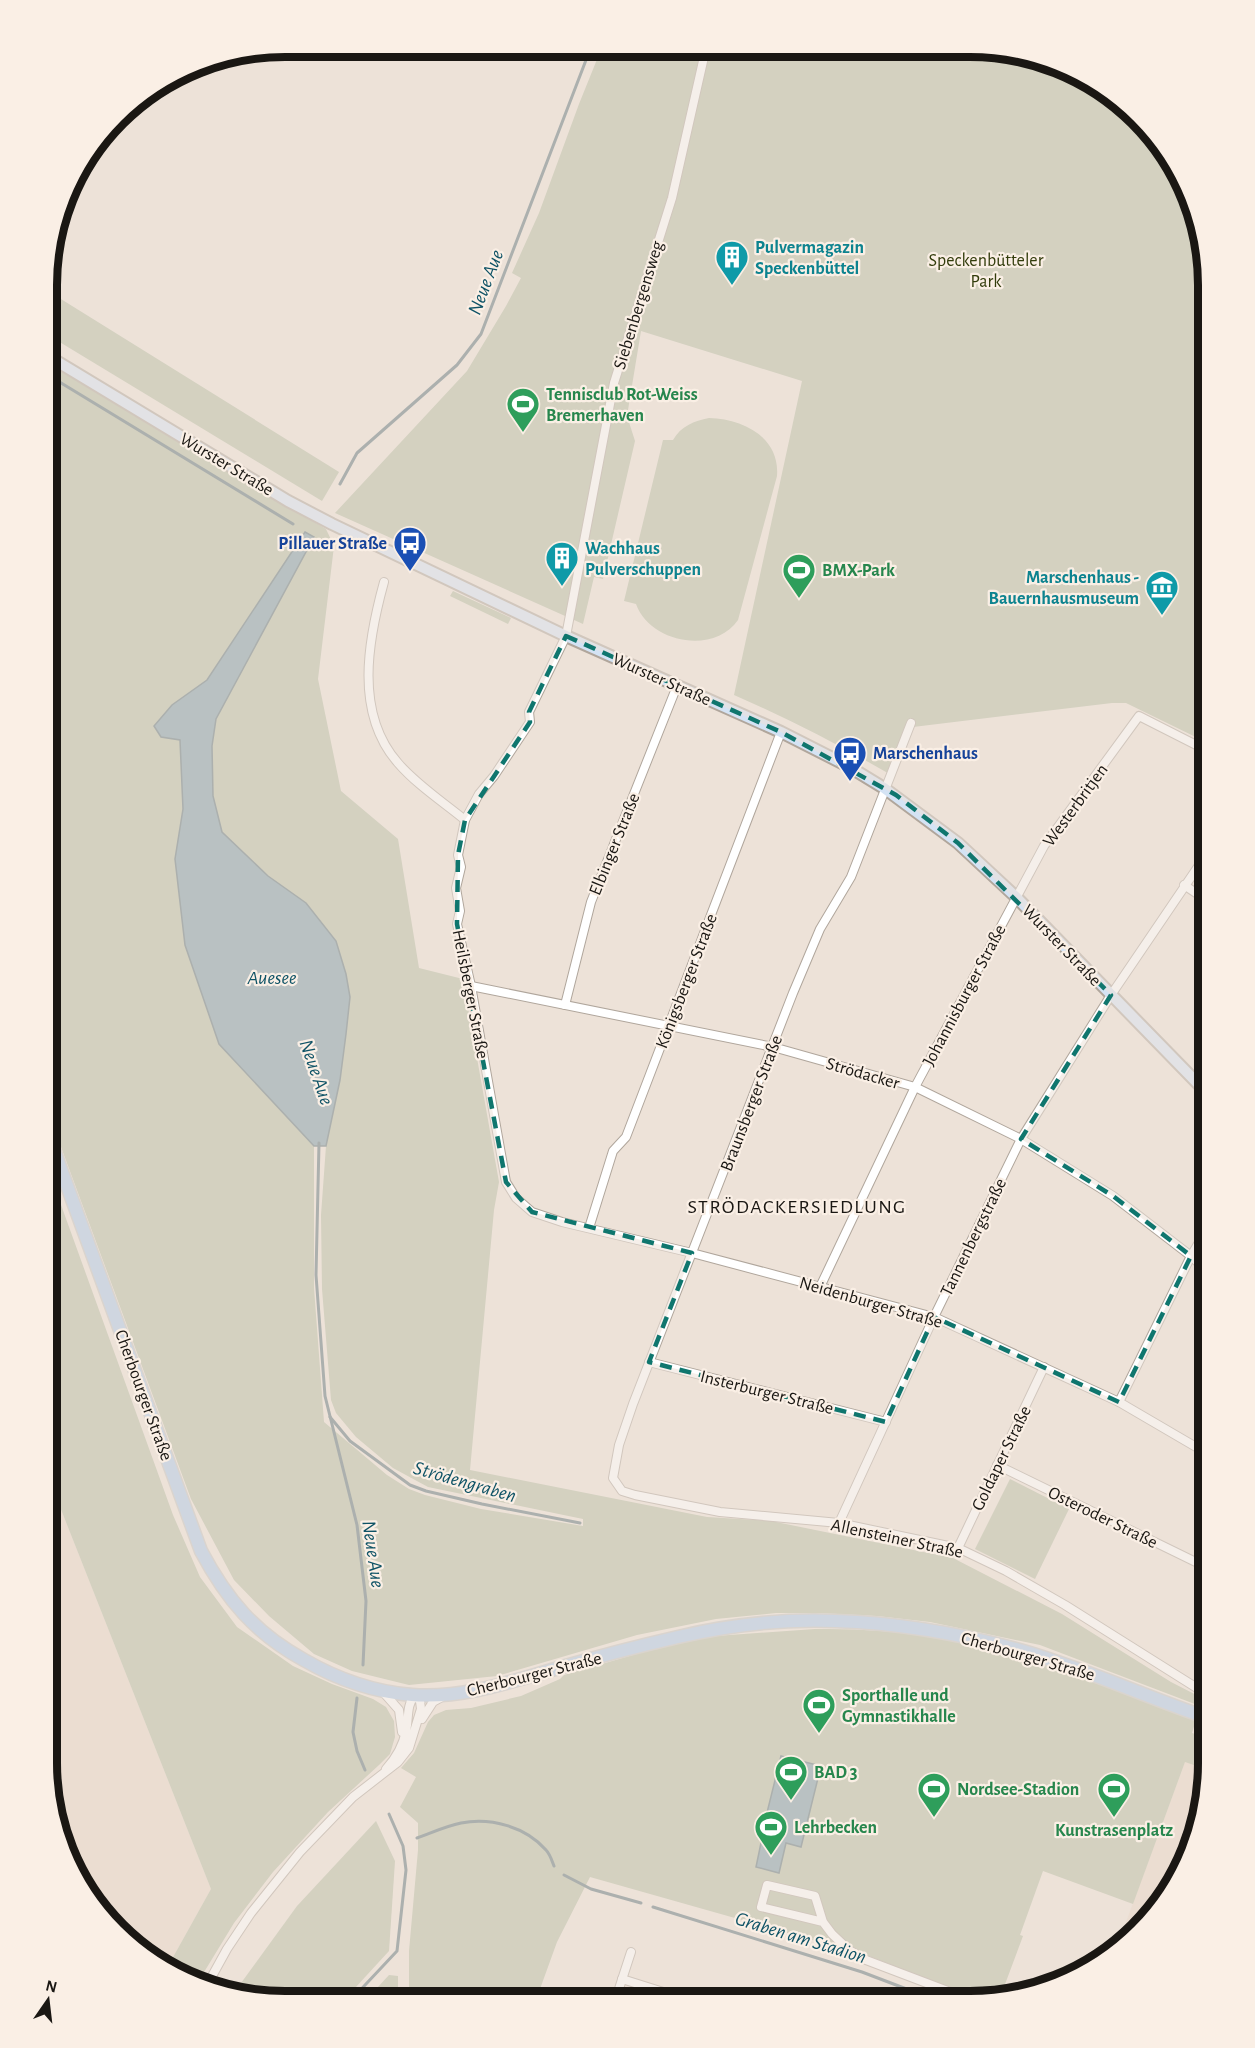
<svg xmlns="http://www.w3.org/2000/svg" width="1255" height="2048" viewBox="0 0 1255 2048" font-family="'Alegreya Sans',sans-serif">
  <rect width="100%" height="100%" fill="#ede2d8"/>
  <g fill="#e8d7c7">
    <path d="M 47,1474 L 211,1889 L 167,1968 L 140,1952 L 96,1908 L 65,1854 L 47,1763 Z"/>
    <path d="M 1185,1762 L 1208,1770 L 1208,1779 L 1196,1840 L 1159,1908 L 1115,1952 Z"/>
  </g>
  <g fill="#b5bca2" fill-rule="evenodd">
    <path d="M 602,47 L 1001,49 L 1061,65 L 1115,96 L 1159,140 L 1190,194 L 1208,285 L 1208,743 L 1126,703 L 1112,703 L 913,727 L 893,776 C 841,746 789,719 734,695 L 802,381 L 641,331 L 627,416 L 635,441 L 603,579 L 594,577 L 583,624 L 335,513 L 467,371 L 506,306 L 521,278 L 512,273 L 539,213 L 579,104 Z"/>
    <path d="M 48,291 L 339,472 L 322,501 L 48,335 Z"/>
    <path d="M 48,361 L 326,529 L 334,546 L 318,679 L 341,791 L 398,839 L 419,968 L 463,979 L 499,1182 L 494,1210 L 470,1470 L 707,1517 L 771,1521 L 953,1558 L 1062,1614 L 1171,1682 L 1206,1700 L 1200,1706 L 1040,1645 L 930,1622 L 877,1616 L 818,1613 L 776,1613 L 716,1619 L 637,1635 L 497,1676 L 409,1685 L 352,1671 L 314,1654 L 269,1616 L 234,1580 L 191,1499 L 47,1109 ZM 305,532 L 314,537 L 216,719 L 212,746 L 213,796 L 222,832 L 268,876 L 306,904 L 336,941 L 346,974 L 350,997 L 346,1034 L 340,1080 L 326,1146 L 321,1215 L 322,1289 L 331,1400 L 336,1413 L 356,1437 L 393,1468 L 428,1487 L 583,1519 L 583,1526 L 481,1509 L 425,1495 L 409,1489 L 387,1475 L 324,1422 L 314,1288 L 314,1146 L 219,1044 L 175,859 L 183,809 L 180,739 L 172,705 L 207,680 Z"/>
    <path d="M 709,418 C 743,419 780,437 777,476 L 738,620 C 714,655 650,643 636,604 L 624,601 L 663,440 L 673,440 C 681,426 694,421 709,418 Z"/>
    <path d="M 453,591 L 511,618 L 508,624 L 450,596 Z"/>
    <path d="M 47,1166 L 173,1515 L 200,1577 L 237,1627 L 293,1666 L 332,1684 L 373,1699 L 386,1707 L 394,1721 L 395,1737 L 390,1754 L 379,1765 L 328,1812 L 273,1872 L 234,1923 L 198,1982 L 167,1968 L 211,1889 L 47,1474 Z"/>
    <path d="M 1010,1479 L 1069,1509 L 1035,1579 L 975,1549 Z"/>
    <path d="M 815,1629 C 850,1629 885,1630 920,1635 C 1016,1650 1106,1687 1196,1720 L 1192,1733 L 1208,1738 L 1208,1770 L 1185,1762 L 1133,1904 L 1043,1871 L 1020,1935 L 1023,1936 L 1001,1995 L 980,2000 L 869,1956 L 590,1877 L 557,1942 L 536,2000 L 409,2000 L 409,1951 L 418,1850 L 418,1823 L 400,1807 L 416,1777 L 401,1768 L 414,1753 L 428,1722 L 434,1715 L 446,1710 L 471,1708 L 521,1696 L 560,1679 L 564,1675 L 674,1643 L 716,1636 Z"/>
    <path d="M 376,1821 L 395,1861 L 389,1951 L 344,2000 L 254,1999 L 233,1994 L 297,1906 Z"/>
    <path d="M 389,1975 L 398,1976 L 398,2000 L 366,2000 Z"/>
  </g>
  <g fill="#7a9aa6" stroke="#5d737a" stroke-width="1.5">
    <path d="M 1077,74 L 1115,96 L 1155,136 Z"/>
    <path d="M 305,532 L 314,537 L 216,719 L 212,746 L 213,796 L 222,832 L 268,876 L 306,903 L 336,941 L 346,974 L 350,997 L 346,1034 L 340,1080 L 326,1146 L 314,1146 L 219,1044 L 185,945 L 175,859 L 183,809 L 180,740 L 161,737 L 154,726 L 172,705 L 207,680 Z"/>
    <path d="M 781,1756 L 821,1766 L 801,1847 L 786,1843 L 779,1873 L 756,1867 L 761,1843 L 766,1844 L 768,1839 L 761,1837 Z"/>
  </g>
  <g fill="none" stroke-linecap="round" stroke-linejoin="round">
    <g stroke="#5d737a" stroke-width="3">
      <path d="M 48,375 L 293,524"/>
      <path d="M 340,484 L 357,453 L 457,365 L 481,334 L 591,47"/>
      <path d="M 319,1143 L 316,1275 L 325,1396 L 357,1525 L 366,1601 L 363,1665"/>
      <path d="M 330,1417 L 350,1441 L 410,1485 L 426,1491 L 482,1504 L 580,1523"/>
      <path d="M 357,1698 L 353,1732 L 357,1751 L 365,1770"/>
      <path d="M 417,1838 C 431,1833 446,1826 461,1823 C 491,1817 526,1827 546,1850 C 550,1854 552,1861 554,1866"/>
      <path d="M 564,1875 L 591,1889 L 641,1903"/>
      <path d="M 653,1907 L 862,1972 L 938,2001"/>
      <path d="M 351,2000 L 397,1951 L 406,1870 L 403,1846 L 389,1814"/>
    </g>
    <defs>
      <g id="street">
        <path d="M 706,48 L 672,198 L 614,383 L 566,636 L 529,712 L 530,722 L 494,776 L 479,794 L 465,820 L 458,855 L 461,867 L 456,888 L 460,911 L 457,924 L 471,986 L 506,1182 L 516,1198 L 532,1212 L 562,1222 L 692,1253 L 934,1317 L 1119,1402 L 1208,1454"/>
        <path d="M 384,582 C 368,640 354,713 398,763 C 417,785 443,802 465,820"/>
        <path d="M 911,723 L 851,877 L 820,929 L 793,993 L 633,1404 L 619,1445 L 613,1478 L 622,1491 L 635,1495 L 720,1512 L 839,1523 L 958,1548 L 1006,1571 L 1065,1605 L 1208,1695"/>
        <path d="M 1184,885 L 1208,901"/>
        <path d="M 471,986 L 773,1047 L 915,1087 L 1021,1139 L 1113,1196 L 1191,1256 L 1208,1272"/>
        <path d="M 565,1005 L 591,902 L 677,686"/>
        <path d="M 589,1228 L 613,1151 L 626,1137 L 781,732"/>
        <path d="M 820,1287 L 915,1087 L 1044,846 L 1139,716 L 1208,751"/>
        <path d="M 649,1362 L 886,1422"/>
        <path d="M 1119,1402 L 1191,1256 L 1208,1227"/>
        <path d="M 997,1465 L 1208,1568"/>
        <path d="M 839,1523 L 934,1317 L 1021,1139 L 1111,995 L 1208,852"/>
        <path d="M 958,1548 L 1044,1367"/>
        <path d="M 384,1693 L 399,1710 L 402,1732"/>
        <path d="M 422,1719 L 433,1702 L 442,1697"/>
        <path d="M 823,1922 L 761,1907 L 767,1885 L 815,1896 L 823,1922 L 832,1934 L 849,1950 L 866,1960 L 974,2001"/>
        <path d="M 622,1979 L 692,2001"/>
        <path d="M 206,1987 L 227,1949 L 251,1913 L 300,1852 L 353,1797 L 398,1762 L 409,1748 L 421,1709 L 420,1701 L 415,1695 C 406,1705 409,1719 406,1731 C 403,1746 396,1758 386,1769"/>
        <path d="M 615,2001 L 631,1952"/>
      </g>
      <path id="secondary" d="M 48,356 L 288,501 L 332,524 L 566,636 L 781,732 L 848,766 L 884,788 L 958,843 L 1016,897 L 1208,1094"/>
      <path id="primary" d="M 47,1131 L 201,1551 C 227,1600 255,1633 304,1660 C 337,1679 374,1692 412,1695 C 463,1699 513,1681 562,1667 C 600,1656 639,1646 678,1637 C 729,1625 783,1619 835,1621 C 899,1623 962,1634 1023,1651 C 1086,1669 1146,1697 1208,1718"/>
    </defs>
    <use href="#street" stroke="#b0a69c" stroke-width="10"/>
    <use href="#secondary" stroke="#b0a69c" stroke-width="14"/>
    <use href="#primary" stroke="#c3c3c2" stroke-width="15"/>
    <use href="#street" stroke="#fff" stroke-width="8"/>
    <use href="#secondary" stroke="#d4e3f4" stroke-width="10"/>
    <use href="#primary" stroke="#aac8e9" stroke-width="12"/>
  </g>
  <path d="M0 0H1255V2048H0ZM 566,636 L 781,732 L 896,795 L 958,843 L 1111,995 L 1021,1139 L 1113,1196 L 1191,1256 L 1119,1402 L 934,1317 L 886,1422 L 649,1362 L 692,1253 L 532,1212 L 506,1182 L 457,924 L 458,855 L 465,820 L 530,722 L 529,712 Z" fill="#ede2d8" fill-opacity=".55" fill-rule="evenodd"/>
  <path fill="none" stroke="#0f766e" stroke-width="4.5" stroke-dasharray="12 8" stroke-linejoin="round" d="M 566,636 L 781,732 L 896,795 L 958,843 L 1111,995 L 1021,1139 L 1113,1196 L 1191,1256 L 1119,1402 L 934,1317 L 886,1422 L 649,1362 L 692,1253 L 532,1212 L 506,1182 L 457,924 L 458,855 L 465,820 L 530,722 L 529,712 Z"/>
  <defs>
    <symbol id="building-pin" viewBox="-11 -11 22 30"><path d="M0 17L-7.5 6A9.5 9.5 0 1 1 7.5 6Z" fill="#0f9aa8" stroke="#faefe5"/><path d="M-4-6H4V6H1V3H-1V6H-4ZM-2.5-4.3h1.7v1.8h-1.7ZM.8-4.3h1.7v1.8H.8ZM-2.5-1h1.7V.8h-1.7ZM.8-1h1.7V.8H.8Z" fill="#fff"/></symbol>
    <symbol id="stadium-pin" viewBox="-11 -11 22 30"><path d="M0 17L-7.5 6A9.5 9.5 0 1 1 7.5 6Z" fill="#2e9e5b" stroke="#faefe5"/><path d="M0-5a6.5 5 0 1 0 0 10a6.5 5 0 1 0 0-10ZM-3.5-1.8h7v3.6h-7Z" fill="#fff"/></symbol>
    <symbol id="bus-pin" viewBox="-11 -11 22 30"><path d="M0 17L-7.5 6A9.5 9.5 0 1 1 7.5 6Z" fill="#1a4fb4" stroke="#faefe5"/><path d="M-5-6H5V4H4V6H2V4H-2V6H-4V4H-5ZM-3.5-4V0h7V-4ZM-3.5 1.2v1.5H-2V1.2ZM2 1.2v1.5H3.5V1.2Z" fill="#fff"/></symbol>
    <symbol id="museum-pin" viewBox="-11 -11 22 30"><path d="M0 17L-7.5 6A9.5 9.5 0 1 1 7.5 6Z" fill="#0f9aa8" stroke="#faefe5"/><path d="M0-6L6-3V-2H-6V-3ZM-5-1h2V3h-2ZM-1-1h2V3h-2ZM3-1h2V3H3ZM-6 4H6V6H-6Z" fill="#fff"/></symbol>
  </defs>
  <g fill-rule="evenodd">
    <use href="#building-pin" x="713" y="238" width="38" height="52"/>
    <use href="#stadium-pin" x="504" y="385" width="38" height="52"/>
    <use href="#bus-pin" x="391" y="524" width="38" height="52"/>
    <use href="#building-pin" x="543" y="539" width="38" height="52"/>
    <use href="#stadium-pin" x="780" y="551" width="38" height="52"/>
    <use href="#museum-pin" x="1143" y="568" width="38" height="52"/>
    <use href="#bus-pin" x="831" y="734" width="38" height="52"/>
    <use href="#stadium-pin" x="800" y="1686" width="38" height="52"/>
    <use href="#stadium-pin" x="772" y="1753" width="38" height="52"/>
    <use href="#stadium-pin" x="915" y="1770" width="38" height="52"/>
    <use href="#stadium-pin" x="1095" y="1770" width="38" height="52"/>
    <use href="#stadium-pin" x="752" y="1808" width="38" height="52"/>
  </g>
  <g text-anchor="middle" stroke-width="4.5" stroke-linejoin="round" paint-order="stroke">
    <g font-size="18" font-weight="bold" fill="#0d838f" stroke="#faefe5" text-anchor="start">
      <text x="755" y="253">Pulvermagazin<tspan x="755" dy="21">Speckenbüttel</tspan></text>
      <text x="585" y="554">Wachhaus<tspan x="585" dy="21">Pulverschuppen</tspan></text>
      <text x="1139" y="583" text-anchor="end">Marschenhaus -<tspan x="1139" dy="21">Bauernhausmuseum</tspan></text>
    </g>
    <g font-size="18" fill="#323c0b" stroke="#faefe5">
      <text x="986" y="266">Speckenbütteler<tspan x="986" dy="21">Park</tspan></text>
    </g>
    <g font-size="18" fill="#1a1713" stroke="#faefe5">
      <text transform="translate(638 305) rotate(-73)" y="6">Siebenbergensweg</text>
      <text transform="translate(227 464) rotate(31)" y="6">Wurster Straße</text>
      <text transform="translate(662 679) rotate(24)" y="6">Wurster Straße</text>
      <text transform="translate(1075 805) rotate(-54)" y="6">Westerbritjen</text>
      <text transform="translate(614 844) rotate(-68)" y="6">Elbinger Straße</text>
      <text transform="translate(1062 945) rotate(46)" y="6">Wurster Straße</text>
      <text transform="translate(686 981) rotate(-69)" y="6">Königsberger Straße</text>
      <text transform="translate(471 994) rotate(79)" y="6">Heilsberger Straße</text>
      <text transform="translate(964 995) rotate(-62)" y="6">Johannisburger Straße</text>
      <text transform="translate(863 1073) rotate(16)" y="6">Strödacker</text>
      <text transform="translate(751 1103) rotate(-69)" y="6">Braunsberger Straße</text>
      <text transform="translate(973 1237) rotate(-64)" y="6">Tannenbergstraße</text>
      <text transform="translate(871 1302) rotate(16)" y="6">Neidenburger Straße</text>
      <text transform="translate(767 1392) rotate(14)" y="6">Insterburger Straße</text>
      <text transform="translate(144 1395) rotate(70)" y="6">Cherbourger Straße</text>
      <text transform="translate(1001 1458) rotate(-64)" y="6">Goldaper Straße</text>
      <text transform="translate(1103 1517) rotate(26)" y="6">Osteroder Straße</text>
      <text transform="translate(897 1538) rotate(12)" y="6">Allensteiner Straße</text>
      <text transform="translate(1028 1656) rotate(16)" y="6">Cherbourger Straße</text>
      <text transform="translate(534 1674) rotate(-14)" y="6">Cherbourger Straße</text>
    </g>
    <g font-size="18" font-weight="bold" fill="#27864d" stroke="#faefe5" text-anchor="start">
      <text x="546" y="400">Tennisclub Rot-Weiss<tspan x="546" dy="21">Bremerhaven</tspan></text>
      <text x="822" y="576">BMX-Park</text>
      <text x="842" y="1701">Sporthalle und<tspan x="842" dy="21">Gymnastikhalle</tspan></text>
      <text x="814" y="1778">BAD 3</text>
      <text x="957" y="1795">Nordsee-Stadion</text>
      <text x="794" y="1833">Lehrbecken</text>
      <text x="1114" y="1836" text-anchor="middle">Kunstrasenplatz</text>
    </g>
    <g font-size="18" font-weight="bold" fill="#164399" stroke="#faefe5" text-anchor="end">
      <text x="387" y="549">Pillauer Straße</text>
      <text x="873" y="759" text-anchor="start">Marschenhaus</text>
    </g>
    <g font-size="20" font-style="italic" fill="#0f5366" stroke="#faefe5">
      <text transform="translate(485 282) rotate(-69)" y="7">Neue Aue</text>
      <text x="272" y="984">Auesee</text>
      <text transform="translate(317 1072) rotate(71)" y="7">Neue Aue</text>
      <text transform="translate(465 1481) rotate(16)" y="7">Strödengraben</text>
      <text transform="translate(374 1554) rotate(82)" y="7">Neue Aue</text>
      <text transform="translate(801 1937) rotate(17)" y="7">Graben am Stadion</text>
    </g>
    <g font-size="20" letter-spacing="1.5" fill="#1a1713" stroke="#faefe5">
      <text x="797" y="1213">STRÖDACKERSIEDLUNG</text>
    </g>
  </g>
  <path d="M0 0H1255V2048H0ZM285 57H970A228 228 0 0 1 1198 285V1763A228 228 0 0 1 970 1991H285A228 228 0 0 1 57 1763V285A228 228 0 0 1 285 57Z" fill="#faefe5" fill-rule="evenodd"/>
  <path fill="none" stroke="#1a1713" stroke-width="8" d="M285 57H970A228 228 0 0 1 1198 285V1763A228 228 0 0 1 970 1991H285A228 228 0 0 1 57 1763V285A228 228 0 0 1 285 57Z"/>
  <g transform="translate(48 2000) rotate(14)" stroke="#faefe5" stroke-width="4.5" paint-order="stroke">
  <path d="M0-4.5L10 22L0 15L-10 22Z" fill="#1a1713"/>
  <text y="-9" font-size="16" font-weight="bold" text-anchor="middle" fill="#1a1713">N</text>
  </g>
</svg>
